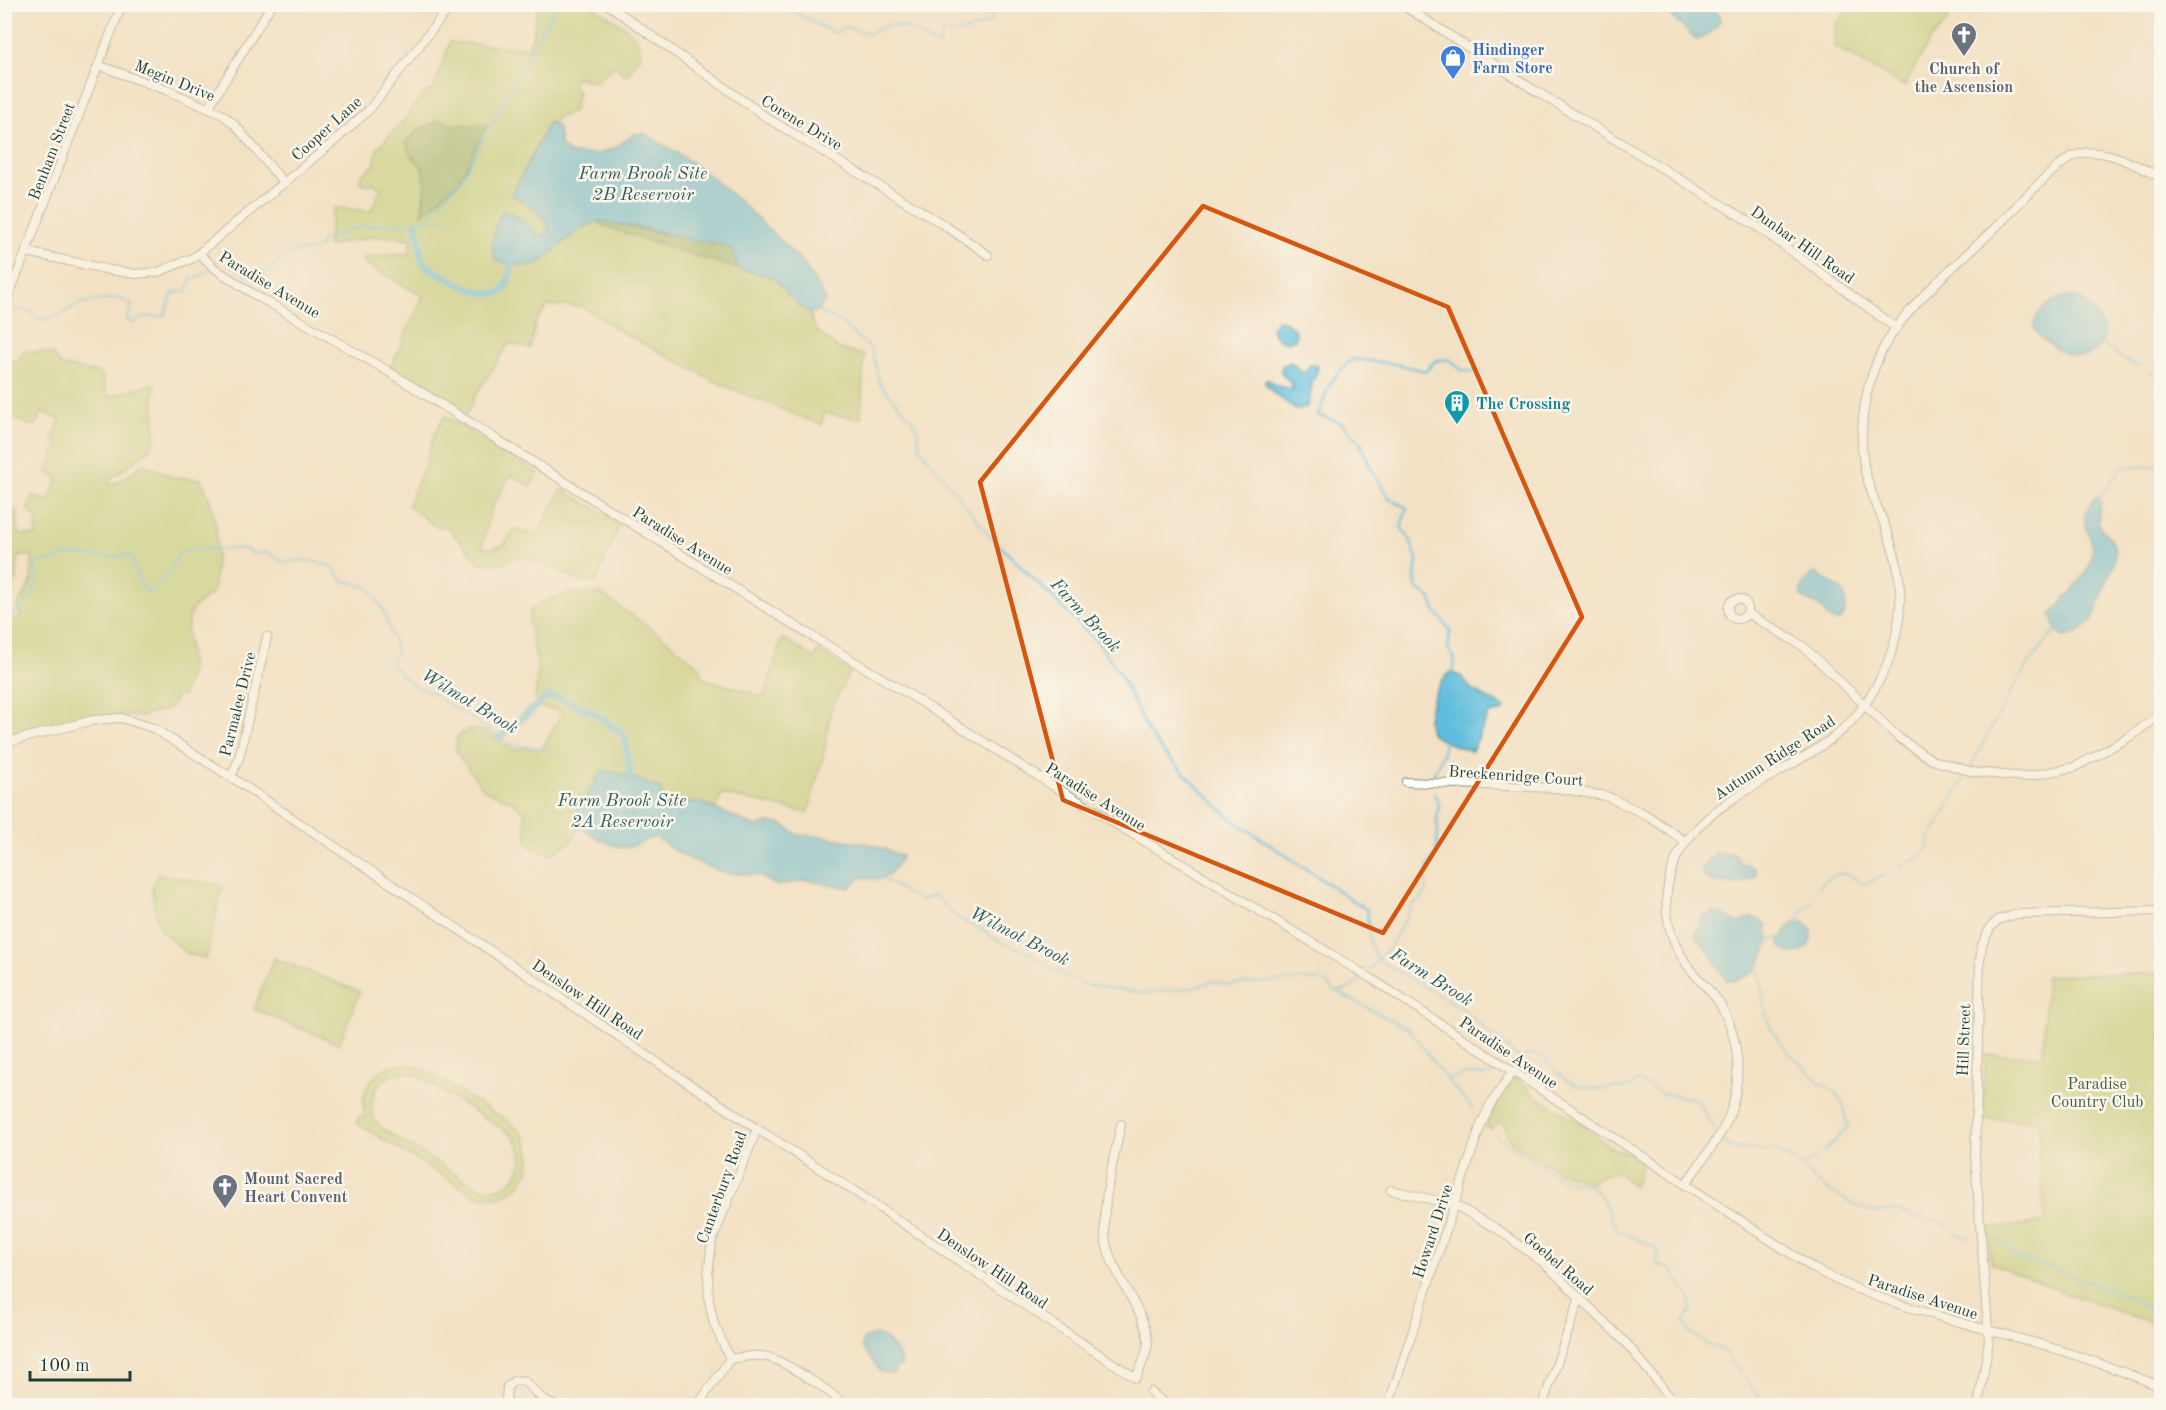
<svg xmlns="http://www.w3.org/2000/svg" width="2166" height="1410" viewBox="0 0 2166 1410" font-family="'Old Standard TT',serif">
  <rect width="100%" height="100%" fill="#fbf7ec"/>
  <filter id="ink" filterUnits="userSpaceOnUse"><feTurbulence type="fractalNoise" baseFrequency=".0167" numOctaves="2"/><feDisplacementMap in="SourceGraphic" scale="12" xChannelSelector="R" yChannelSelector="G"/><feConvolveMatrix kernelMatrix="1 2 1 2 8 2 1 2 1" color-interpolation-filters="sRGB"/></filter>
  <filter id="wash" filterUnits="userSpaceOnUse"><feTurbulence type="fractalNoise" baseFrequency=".008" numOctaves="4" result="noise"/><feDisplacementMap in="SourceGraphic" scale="24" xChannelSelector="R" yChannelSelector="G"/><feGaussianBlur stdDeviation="1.35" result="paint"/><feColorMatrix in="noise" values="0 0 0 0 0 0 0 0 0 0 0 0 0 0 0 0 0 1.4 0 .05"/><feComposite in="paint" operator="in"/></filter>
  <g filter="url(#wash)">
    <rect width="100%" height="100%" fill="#f3e1c5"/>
    <g fill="#bace72" stroke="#6c8653" stroke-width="1.5" fill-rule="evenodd">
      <path d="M 538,5 L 591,5 L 625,27 L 636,38 L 641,53 L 627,76 L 614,66 L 595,82 L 576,77 L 572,85 L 578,92 L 573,112 L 560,116 L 551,123 L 549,122 L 512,194 C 527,204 541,211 549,227 L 546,234 L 539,236 L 525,222 L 511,213 L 506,264 L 536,266 L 581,228 L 599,221 L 602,225 L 738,269 L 773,277 L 795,302 L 810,314 L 815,329 L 839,349 L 864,355 L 861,419 L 824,413 L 821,425 L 723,385 L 622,332 L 582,306 L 547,306 L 536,321 L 530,348 L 509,343 L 475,396 L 466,416 L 390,369 L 423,296 L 364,263 L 364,256 L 409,254 L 412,239 L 377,236 L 327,246 L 334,208 L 371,211 L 381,189 L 373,183 L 365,185 L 360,182 L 361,175 L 374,165 L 377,149 L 403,121 L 423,94 L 433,90 L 450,42 L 527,48 L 533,36 ZM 441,120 L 449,124 L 422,215 C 422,200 427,185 423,170 C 420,159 409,160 406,142 L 418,130 Z"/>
      <path d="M 1850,5 L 1917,5 L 1950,18 L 1931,39 L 1904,86 L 1834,46 L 1835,27 Z"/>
      <path d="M 23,351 L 52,353 L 60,365 L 101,374 L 108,397 L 154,383 L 155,437 L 149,450 L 109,480 L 108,484 L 118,482 L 143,464 L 172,477 L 200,479 C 221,513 218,553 213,592 L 192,609 L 187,628 L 191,669 L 183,696 L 177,695 L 172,706 L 163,711 L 150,713 L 142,717 L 122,715 L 95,716 L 45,728 L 5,740 L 5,625 L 21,617 L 17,607 L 31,582 L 32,556 L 18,556 L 17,579 L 5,602 L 5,499 L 17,513 L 18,534 L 36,536 L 37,519 L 28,509 L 33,496 L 48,501 L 56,484 L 57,477 L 47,474 L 58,443 L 52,440 L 60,419 L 41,412 L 37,423 L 32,426 L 17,420 L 5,407 L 5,359 L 18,362 Z"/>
      <path d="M 445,416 L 538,473 L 531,486 L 510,475 L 490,512 L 482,546 L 490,549 L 504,545 L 515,529 L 536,535 L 562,489 L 620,523 L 596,582 L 583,582 L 553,568 L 520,555 L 502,563 L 480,563 L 448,528 L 433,525 L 408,505 L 425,465 L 434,435 Z"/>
      <path d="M 569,593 L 600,593 L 670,642 L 701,668 L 703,679 L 747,691 L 764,698 L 782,638 L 814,658 L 819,651 L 850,672 L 831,709 L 823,756 L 808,813 L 721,794 L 716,809 C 701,802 690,803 673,799 L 664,812 L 664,799 L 660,788 L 631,777 L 602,770 L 577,811 L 579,827 L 572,841 L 552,854 C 522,851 527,838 525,813 L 513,802 L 484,790 L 456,752 L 457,737 L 472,728 L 485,731 L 508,747 L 516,750 L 527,747 L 542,749 L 563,711 L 539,707 L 535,699 L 538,669 L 529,624 L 530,610 L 540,603 Z"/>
      <path d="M 158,874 L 223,886 L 206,959 L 186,953 L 161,930 L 155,910 L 152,887 Z"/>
      <path d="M 274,958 L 360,992 L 339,1044 L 254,1009 Z"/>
      <path d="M 2161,973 L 2162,973 L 2161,1326 L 2071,1295 L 1991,1263 L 1988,1228 L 2046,1222 L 2039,1158 L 2040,1121 L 1983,1119 L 1985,1055 L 2043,1056 L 2046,976 Z"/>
      <path d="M 402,1064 L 414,1066 L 426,1071 L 511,1123 C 552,1153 521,1211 474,1195 L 356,1123 L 360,1116 L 365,1118 C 358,1091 374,1067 402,1064 ZM 401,1073 L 411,1073 L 420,1077 L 512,1135 C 536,1162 511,1198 477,1187 L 387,1132 L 376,1122 L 372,1112 L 372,1102 L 376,1088 L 387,1077 Z"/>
      <path d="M 1516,1079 L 1528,1088 L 1535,1096 L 1586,1126 L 1597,1137 L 1609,1146 L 1618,1151 L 1626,1152 L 1642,1163 L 1634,1187 C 1630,1183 1624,1176 1618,1174 C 1610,1171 1596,1178 1591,1183 L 1560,1172 L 1522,1150 L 1509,1139 L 1504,1124 L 1500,1122 L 1491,1129 L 1486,1127 L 1500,1099 L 1513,1080 Z"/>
    </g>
    <g fill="#93b164" stroke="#59774c" stroke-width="1.5">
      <path d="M 441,120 L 449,124 L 487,125 L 459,181 L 422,215 C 423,202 429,178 421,166 C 413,155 408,156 406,142 L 418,130 Z"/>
      <path d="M 599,221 C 629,226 659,233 690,239 C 702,242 719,240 730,248 C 735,252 736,263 738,269 L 601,225 Z"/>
    </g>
    <g fill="#5ebddc" stroke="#3e7d88" stroke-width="1.5">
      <path d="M 1659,5 L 1708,5 L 1718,13 L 1720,21 C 1715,29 1705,38 1697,40 Z"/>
      <path d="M 549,122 L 557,126 L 561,147 L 571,154 L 597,154 L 615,148 L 634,134 L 644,133 L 696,165 L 738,200 L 802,261 L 826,300 L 819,310 L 810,314 L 795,302 L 773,277 L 738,269 L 733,251 L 729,247 L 717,243 L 692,240 L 647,229 L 599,221 L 581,228 L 536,266 L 511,265 L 495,260 C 488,241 495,228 503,210 L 525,222 L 539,236 L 546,234 L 549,227 C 541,211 527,204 512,195 Z"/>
      <path d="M 2065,296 C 2080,296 2086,301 2094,313 C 2102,324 2108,334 2099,347 C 2082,370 2047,347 2034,329 C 2033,313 2051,300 2065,296 Z"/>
      <path d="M 1277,320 C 1285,319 1294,327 1296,334 L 1295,339 L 1287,342 L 1277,339 L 1271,328 Z"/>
      <path d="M 1290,362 L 1294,364 L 1301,373 L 1306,371 L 1310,365 L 1318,366 C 1318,373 1313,377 1312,384 C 1309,396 1313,409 1297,410 L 1273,393 L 1265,383 L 1265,380 L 1269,380 L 1277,386 L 1292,389 L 1292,385 L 1281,372 L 1282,366 Z"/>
      <path d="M 2095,497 L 2101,500 L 2098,524 L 2100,528 L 2112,540 L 2115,549 L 2114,563 L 2092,621 L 2077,634 L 2064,637 L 2056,630 L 2051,615 L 2062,603 L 2065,597 L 2072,592 L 2089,567 L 2093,546 L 2085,524 L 2085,513 Z"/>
      <path d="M 1814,573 C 1820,574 1821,577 1826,580 C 1832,585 1840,586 1844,594 C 1848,604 1845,629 1830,619 C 1825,616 1825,611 1822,608 C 1816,602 1807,602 1801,596 C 1800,585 1805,579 1814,573 Z"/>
      <path d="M 1451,672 L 1462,677 L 1471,689 L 1505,708 L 1504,711 L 1489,714 L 1472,751 C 1460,747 1443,743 1433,735 C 1419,723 1438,679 1451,672 Z"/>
      <path d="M 602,770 L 631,777 L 660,788 L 664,811 L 668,803 L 673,799 L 690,803 L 700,802 L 756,827 L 768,823 L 782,824 L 798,835 L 820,836 L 870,844 L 902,856 C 890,876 884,884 861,877 L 849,888 L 806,880 L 777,886 L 758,875 L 725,873 L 701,864 L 675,851 L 656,837 C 647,839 635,846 629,847 C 613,849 592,835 579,827 L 577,811 Z"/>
      <path d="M 1715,853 L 1733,854 L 1738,857 L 1741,864 L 1749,865 L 1756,870 L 1756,876 C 1739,888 1724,885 1706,879 L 1701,872 L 1709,859 Z"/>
      <path d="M 1712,913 L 1721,913 L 1736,922 L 1742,922 L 1751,917 L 1760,920 L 1766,924 L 1769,940 L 1766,951 L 1755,972 L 1737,980 L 1726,980 L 1711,955 L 1695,935 L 1701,918 Z"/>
      <path d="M 1797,922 L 1803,922 L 1811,929 C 1815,944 1804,953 1789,953 L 1780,946 L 1779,941 L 1790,926 Z"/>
      <path d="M 875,1335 C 887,1337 900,1352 902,1365 L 895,1367 L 895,1371 L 892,1374 L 880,1371 L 862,1347 L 863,1339 Z"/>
    </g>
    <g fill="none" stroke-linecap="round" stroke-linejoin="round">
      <g stroke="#5ebddc" stroke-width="2">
        <path d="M 778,4 L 835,33 L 845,27 L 870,34 C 894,15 917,32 938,47 L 943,32 L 958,33 L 989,23 L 998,4"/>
        <path d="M 430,219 L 432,212 L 460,182 L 552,12 L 553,4"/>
        <path d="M 215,263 L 220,259 C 237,263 241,278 257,279 C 269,269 282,254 299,251 C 308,250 308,253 319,248 L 323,239 L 334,238 L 350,229 L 373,225 L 417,223 L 430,219 L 448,221"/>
        <path d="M 12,308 L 34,313 L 35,318 L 42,319 L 59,316 L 79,303 L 119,298 L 132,305 L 127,320 L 133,323 L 143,317 L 164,316 L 174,292 L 187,291 L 191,279 L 203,275 L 209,269"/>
        <path d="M 817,309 L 822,313 L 840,321 L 853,334 L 872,350 L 880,384 L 916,424 L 920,448 L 988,534 L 1098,642 L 1119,672 L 1148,732 L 1163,752 L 1229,817 L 1367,910 L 1370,944 L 1378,960 L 1460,1007 L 1519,1058 L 1535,1053 C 1544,1057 1547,1061 1553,1068 C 1571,1088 1583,1090 1609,1088 C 1620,1087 1627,1091 1636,1082 L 1642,1082 L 1659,1093 L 1696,1099 L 1714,1128"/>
        <path d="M 2102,343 L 2125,360 L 2138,366"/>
        <path d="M 2148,374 L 2153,373 L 2157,376 L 2157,381 L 2162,386"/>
        <path d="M 2098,500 L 2121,468 L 2162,465"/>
        <path d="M 4,621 C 21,607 35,603 36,578 C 37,573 34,569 34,564 L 37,562 L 53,561 L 68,555 L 118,557 L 128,554 C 137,565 135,581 145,591 L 154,590 L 170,570 L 178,554 L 185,550 L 242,548 L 254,554 L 267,552 L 283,562 L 307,560 L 333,567 L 342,580 L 368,587 L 383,609 L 397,652 L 391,662 L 402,676 L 415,686 L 432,693 L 509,743 C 522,748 536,745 550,752"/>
        <path d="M 1453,673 L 1455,659 L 1448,648 L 1450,630 L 1434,609 L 1431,599 L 1417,589 L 1415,576 L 1417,559 L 1410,539 L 1401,527 L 1407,508 L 1390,499 L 1372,471 L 1360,442 L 1342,423 L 1317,415 C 1324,407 1323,398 1328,388 C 1334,376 1342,367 1353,359 L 1396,364 L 1426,371 L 1435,361 L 1449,359 L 1463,371 L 1483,372"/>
        <path d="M 1971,765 C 1998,719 2020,667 2058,628"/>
        <path d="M 1433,777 L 1443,752 L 1445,741"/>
        <path d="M 1899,867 L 1918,859 L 1927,849 L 1930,838 L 1964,779"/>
        <path d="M 882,878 L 920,901 L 934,895 L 957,918 L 978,927 L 998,941 L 1025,951 L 1049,967 L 1083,984 L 1143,993 L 1189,988 L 1214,981 L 1226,985 L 1297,980 L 1320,980"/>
        <path d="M 1819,887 C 1826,879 1840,869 1851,876 C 1856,878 1859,882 1864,884 L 1887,874"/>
        <path d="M 1797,923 L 1803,908 L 1814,901"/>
        <path d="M 1767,942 L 1769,940 L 1781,938"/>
        <path d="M 1757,965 L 1761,979 L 1766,1016 L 1772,1031 L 1790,1054 L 1819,1082 L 1836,1093 L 1844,1107 L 1848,1127 L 1823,1153"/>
        <path d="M 1368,971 L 1390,947 L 1412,906 L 1422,898 L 1426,889 L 1427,868 L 1436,853 L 1438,832 L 1437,816 L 1439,804 L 1434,793"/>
        <path d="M 1324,982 L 1337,992 L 1410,1030 L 1446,1079 L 1472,1108"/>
        <path d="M 1339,991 L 1349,989 L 1361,978"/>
        <path d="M 1446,1079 L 1469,1074 L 1483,1076 L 1502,1071"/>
        <path d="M 1496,1135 L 1523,1155 L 1564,1181 L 1590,1185 L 1603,1199 L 1616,1230 L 1657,1248 L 1658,1265 L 1671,1270 L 1689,1297 L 1691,1311 L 1684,1322 L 1689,1331 L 1706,1344 L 1723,1350 L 1766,1406"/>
        <path d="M 1723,1141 L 1733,1148 L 1775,1150 L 1803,1166"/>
        <path d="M 1803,1166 C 1808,1181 1856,1208 1872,1211 C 1880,1213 1888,1209 1896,1210 C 1914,1214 1918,1223 1941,1220 L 1947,1227"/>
        <path d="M 1803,1166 L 1815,1159"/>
        <path d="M 1953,1233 L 1969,1238"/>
        <path d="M 1992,1235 L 2023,1261 L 2029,1260 L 2131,1297 L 2162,1320"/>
      </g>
      <g stroke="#5ebddc" stroke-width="7">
        <path d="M 417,223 L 422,261 C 433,273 487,302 502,291 C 509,286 510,273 511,265"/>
        <path d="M 500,737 L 548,696 C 578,702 601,716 624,735 L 631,777 L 629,784"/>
      </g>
    </g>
  </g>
  <g filter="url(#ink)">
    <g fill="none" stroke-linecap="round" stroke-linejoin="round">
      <defs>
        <g id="minor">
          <path d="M 607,4 L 769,119 L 944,225 L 988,255"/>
          <path d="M 1401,4 L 1536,91 L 1758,227 L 1896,328"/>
          <path d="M 4,13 L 7,4"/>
          <path d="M 98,65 L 169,91 L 223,115 L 235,125 L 284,183"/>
          <path d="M 208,108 L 272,4"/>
          <path d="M 27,252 L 110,270 L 136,274 L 158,272 L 193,258 L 332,143 L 369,110 L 452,4"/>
          <path d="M 200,254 L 214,268 L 255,295 L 381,367 L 797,627 L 910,695 L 1047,782 L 1372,979 L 1813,1268 C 1871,1301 1953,1320 2018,1338 C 2067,1351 2114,1368 2162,1387"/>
          <path d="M 4,308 L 122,4"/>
          <circle cx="1738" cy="609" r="10"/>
          <path d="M 1747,613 L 1804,647 L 1899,738 L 1932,760 L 1973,772 L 2024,777 L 2075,767 L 2126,739 L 2162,714"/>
          <path d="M 4,743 L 94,720 L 121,718 L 153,728 L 231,777 L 757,1129 C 886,1208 1008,1297 1136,1378 C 1141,1367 1147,1355 1148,1343 C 1148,1315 1111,1273 1106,1242 C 1100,1205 1114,1161 1121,1124"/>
          <path d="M 231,777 L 239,758 L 267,637"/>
          <path d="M 1406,782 L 1556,788 L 1606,796 L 1645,814 L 1685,841"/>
          <path d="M 757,1129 L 712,1241 L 708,1275 L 709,1301 L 714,1324 L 730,1359 C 744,1357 759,1353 773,1359 C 787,1364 837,1394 844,1406"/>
          <path d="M 1685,1185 C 1700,1162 1719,1141 1729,1116 C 1743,1078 1740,1035 1718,1001 C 1708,987 1695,977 1686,963 C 1670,940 1663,912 1668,885 C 1681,805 1779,781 1835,736 C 1852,723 1865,706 1875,688 C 1901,644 1908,591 1891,543 C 1883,517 1869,493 1864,466 C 1857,420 1868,366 1896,328 C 1923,292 1960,261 1993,230 C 2018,206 2042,177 2071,157 C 2101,143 2134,165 2162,178"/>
          <path d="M 1391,1190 L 1455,1205 L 1499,1230 L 1545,1264 L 1626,1343 L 1677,1406"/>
          <path d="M 1151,1392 L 1167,1406"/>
          <path d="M 510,1406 L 506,1398 L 507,1387 L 514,1381 L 523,1380 L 545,1401 L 555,1406"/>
          <path d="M 531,1406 L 545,1401"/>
          <path d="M 697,1406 L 730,1359"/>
          <path d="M 1388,1406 L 1480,1127 L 1490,1105 L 1513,1071"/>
          <path d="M 1542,1406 L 1580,1297"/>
          <path d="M 1978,1406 L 1989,1341 L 1975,1158 L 1980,960 L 1982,945 L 1990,928 L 1998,920 L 2017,914 L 2162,911"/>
        </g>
      </defs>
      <use href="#minor" stroke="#898f7c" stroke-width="10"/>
      <use href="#minor" stroke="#fff" stroke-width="8"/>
    </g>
  </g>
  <path d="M0 0H2166V1410H0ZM 1203,206 L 1448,307 L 1582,617 L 1383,933 L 1063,800 L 980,482 Z" fill="#f3e1c5" fill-opacity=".55" fill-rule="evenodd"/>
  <path fill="none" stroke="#d45610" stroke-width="4.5" stroke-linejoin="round" d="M 1203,206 L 1448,307 L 1582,617 L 1383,933 L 1063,800 L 980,482 Z"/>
  <defs>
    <symbol id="church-pin" viewBox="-11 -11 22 30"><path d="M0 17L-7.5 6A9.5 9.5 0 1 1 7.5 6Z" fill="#6b7280" stroke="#fbf7ec"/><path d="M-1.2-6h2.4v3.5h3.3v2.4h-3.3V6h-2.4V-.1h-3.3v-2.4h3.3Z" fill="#fff"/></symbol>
    <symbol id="shop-pin" viewBox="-11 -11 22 30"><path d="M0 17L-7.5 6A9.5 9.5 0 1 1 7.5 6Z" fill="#3f7fe0" stroke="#fbf7ec"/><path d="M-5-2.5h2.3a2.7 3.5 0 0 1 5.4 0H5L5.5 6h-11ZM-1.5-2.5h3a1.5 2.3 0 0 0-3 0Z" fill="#fff"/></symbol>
    <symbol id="building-pin" viewBox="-11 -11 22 30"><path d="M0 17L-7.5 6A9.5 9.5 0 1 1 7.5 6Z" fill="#0f9aa8" stroke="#fbf7ec"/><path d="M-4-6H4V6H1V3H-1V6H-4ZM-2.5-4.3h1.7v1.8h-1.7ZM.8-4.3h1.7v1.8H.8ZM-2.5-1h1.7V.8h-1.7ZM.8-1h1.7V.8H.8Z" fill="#fff"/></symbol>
  </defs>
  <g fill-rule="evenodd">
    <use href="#church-pin" x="1949" y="20" width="30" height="40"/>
    <use href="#shop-pin" x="1438" y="43" width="30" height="40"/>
    <use href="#building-pin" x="1442" y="388" width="30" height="40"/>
    <use href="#church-pin" x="210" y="1172" width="30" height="40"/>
  </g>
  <g text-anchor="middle" stroke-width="5" stroke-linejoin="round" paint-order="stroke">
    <g font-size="16" font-weight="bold" fill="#366cbe" stroke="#fbf7ec" text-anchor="start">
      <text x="1472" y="55">Hindinger<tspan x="1472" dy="18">Farm Store</tspan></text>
    </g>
    <g font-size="16" font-weight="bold" fill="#5b616d" stroke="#fbf7ec">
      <text x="1964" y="74">Church of<tspan x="1964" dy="18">the Ascension</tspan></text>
      <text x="244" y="1184" text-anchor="start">Mount Sacred<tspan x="244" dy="18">Heart Convent</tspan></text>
    </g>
    <g font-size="16" fill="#1f3d34" stroke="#fbf7ec">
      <text transform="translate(175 80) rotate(22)" y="6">Megin Drive</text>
      <text transform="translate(802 122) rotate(31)" y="6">Corene Drive</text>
      <text transform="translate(326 128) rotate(-42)" y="6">Cooper Lane</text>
      <text transform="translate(51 151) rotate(-69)" y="6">Benham Street</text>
      <text transform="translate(1803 244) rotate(35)" y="6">Dunbar Hill Road</text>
      <text transform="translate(270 284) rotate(31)" y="6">Paradise Avenue</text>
      <text transform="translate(683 540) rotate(32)" y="6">Paradise Avenue</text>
      <text transform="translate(237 704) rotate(-76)" y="6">Parmalee Drive</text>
      <text transform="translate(1774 757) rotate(-33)" y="6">Autumn Ridge Road</text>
      <text transform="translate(1516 775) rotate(4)" y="6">Breckenridge Court</text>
      <text transform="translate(1096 796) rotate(32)" y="6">Paradise Avenue</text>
      <text transform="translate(588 999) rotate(34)" y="6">Denslow Hill Road</text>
      <text transform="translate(1963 1040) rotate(-88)" y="6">Hill Street</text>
      <text transform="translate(1509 1052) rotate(34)" y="6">Paradise Avenue</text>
      <text transform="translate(721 1187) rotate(-70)" y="6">Canterbury Road</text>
      <text transform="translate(1432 1231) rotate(-72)" y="6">Howard Drive</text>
      <text transform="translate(1559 1263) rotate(41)" y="6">Goebel Road</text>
      <text transform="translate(993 1268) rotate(34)" y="6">Denslow Hill Road</text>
      <text transform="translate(1923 1296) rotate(18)" y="6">Paradise Avenue</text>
    </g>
    <g font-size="16" font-weight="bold" fill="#0d838f" stroke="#fbf7ec" text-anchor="start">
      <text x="1476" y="409">The Crossing</text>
    </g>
    <g font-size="16" fill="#3e5a40" stroke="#fbf7ec">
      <text x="2097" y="1089">Paradise<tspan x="2097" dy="18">Country Club</tspan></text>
    </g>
    <g font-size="18" font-style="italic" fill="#2f5d5e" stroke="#fbf7ec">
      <text x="643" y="179">Farm Brook Site<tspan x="643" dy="21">2B Reservoir</tspan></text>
      <text transform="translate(1086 615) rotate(47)" y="6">Farm Brook</text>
      <text transform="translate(470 701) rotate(31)" y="6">Wilmot Brook</text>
      <text x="622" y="806">Farm Brook Site<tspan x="622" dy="21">2A Reservoir</tspan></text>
      <text transform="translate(1020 936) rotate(27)" y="6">Wilmot Brook</text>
      <text transform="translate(1432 977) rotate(32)" y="6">Farm Brook</text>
    </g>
  </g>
  <rect width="2166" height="1410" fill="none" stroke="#fbf7ec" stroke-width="24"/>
  <path d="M30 1371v9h100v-9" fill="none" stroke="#1f3d34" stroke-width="3"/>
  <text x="39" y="1371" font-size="18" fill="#1f3d34" stroke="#fbf7ec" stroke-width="4.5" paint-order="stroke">100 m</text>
</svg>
